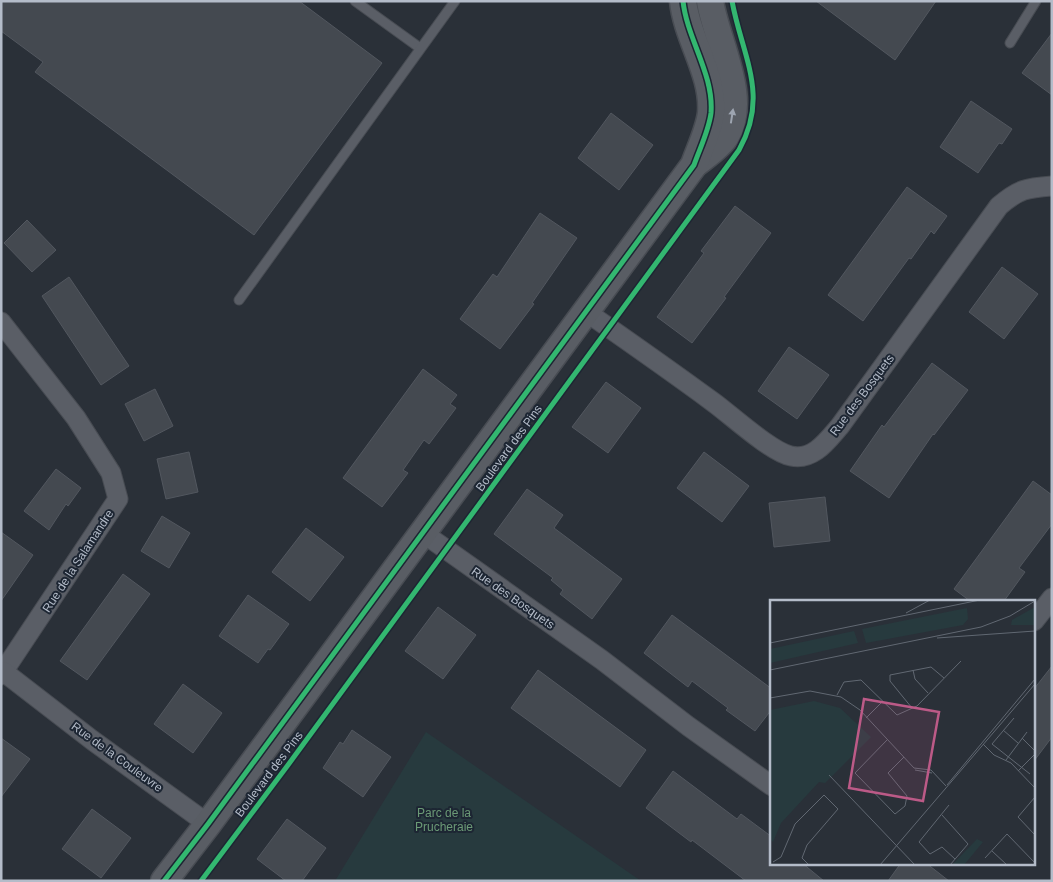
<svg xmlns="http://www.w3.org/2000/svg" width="1053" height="882" viewBox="0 0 1053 882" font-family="Arial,sans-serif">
  <rect width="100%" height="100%" fill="#2a3038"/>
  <path fill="#273a3e" d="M 426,732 L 641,881 L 335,881 Z"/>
  <g fill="#444950" stroke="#52575f">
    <path d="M 1,1 L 299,1 L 382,63 L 254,235 L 35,72 L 43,62 L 1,31 Z"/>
    <path d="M 816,1 L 936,1 L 895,60 Z"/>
    <path d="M 1052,33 L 1052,95 L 1022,73 Z"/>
    <path d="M 971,101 L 1012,129 L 1002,144 L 999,143 L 978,173 L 940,147 Z"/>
    <path d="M 611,113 L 653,145 L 619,190 L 578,158 Z"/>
    <path d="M 907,187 L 947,216 L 934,234 L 931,231 L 911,259 L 909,258 L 863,321 L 828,295 Z"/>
    <path d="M 735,206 L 771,233 L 724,297 L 726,298 L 692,343 L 657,317 L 704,253 L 701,251 Z"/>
    <path d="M 540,213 L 577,238 L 532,303 L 534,304 L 500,349 L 460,319 L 493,274 L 497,277 Z"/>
    <path d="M 27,220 L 56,250 L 32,272 L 4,243 Z"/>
    <path d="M 1002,267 L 1038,294 L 1004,339 L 969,312 Z"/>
    <path d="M 69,277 L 129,366 L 101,385 L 42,296 Z"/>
    <path d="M 789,347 L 829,375 L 797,419 L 758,391 Z"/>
    <path d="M 932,363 L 968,390 L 934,435 L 933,434 L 889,498 L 850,471 L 882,425 L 884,427 Z"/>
    <path d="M 423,369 L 457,395 L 450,404 L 456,408 L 429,444 L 424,440 L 403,470 L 408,473 L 382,507 L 343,478 Z"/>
    <path d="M 606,382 L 641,408 L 608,453 L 572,427 Z"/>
    <path d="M 155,389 L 173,426 L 144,441 L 125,404 Z"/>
    <path d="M 189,452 L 198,492 L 166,499 L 157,459 Z"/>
    <path d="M 704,452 L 749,486 L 722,522 L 677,488 Z"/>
    <path d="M 56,469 L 81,488 L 68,506 L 66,504 L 49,530 L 24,511 Z"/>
    <path d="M 1033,481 L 1052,495 L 1052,524 L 1019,568 L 1025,572 L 1004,601 L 970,601 L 954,589 Z"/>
    <path d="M 527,489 L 563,515 L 554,528 L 622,579 L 592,619 L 560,594 L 563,590 L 551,580 L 553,578 L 494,534 Z"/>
    <path d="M 825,497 L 830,541 L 774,547 L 769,503 Z"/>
    <path d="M 162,516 L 190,533 L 169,568 L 141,551 Z"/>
    <path d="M 306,528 L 344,557 L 310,601 L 272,572 Z"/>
    <path d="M 1,532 L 33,555 L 1,601 Z"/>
    <path d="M 123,574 L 150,594 L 87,680 L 60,661 Z"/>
    <path d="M 248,595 L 289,624 L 270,650 L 268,649 L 258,663 L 219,636 Z"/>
    <path d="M 438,607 L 476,635 L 443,679 L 405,651 Z"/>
    <path d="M 672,615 L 772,689 L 772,709 L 755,731 L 726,710 L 728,708 L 692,681 L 688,687 L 644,653 Z"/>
    <path d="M 1052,666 L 1052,737 L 1034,761 L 1034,689 Z"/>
    <path d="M 538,670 L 646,750 L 620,787 L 511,708 Z"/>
    <path d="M 183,684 L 222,713 L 193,753 L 154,724 Z"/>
    <path d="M 352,730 L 391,757 L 363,797 L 323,768 L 340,742 L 343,744 Z"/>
    <path d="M 1,738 L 30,759 L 1,797 Z"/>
    <path d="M 673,771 L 737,819 L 741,814 L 772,837 L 772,863 L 802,863 L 824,881 L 746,881 L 692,840 L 691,842 L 646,808 Z"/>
    <path d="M 92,809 L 131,838 L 101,878 L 62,849 Z"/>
    <path d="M 287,819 L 326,848 L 302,881 L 286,881 L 257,859 Z"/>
    <path d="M 901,863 L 926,863 L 949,881 L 888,881 Z"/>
  </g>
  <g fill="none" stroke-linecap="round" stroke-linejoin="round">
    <defs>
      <g id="lane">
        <path d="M 355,1 L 420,48"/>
        <path d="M 1010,43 L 1036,1"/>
        <path d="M 239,300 L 455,1"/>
      </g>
      <g id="street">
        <path d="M 585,311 C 628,341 671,371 713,402 C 731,415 771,452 791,456 C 813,461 827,441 840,426 L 999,206 C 1019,189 1026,188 1052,186"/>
        <path d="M 1,322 L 76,418 L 111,473 L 118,499 L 1,675"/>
        <path d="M 423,533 L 602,660 L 688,726 L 772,786"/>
        <path d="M 1034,621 L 1052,598"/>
        <path d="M 4,672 L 92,740 L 208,824"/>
      </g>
      <g id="secondary">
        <path d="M 695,164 C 705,156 719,147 726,136 C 749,99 716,40 710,1"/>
        <path d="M 164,881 L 208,824 L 694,165 C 700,148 709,130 711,113 C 714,74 687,39 683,1"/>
      </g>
    </defs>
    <use href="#lane" stroke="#484c53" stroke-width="11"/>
    <use href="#street" stroke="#484c53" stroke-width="21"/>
    <use href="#secondary" stroke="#484c53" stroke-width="29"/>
    <use href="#lane" stroke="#5a5e66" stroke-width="9"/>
    <use href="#street" stroke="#5a5e66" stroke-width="19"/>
    <use href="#secondary" stroke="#595d64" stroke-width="26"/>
    <defs>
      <g id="cycleway">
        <path d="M 164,881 L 208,824 L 694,165 C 700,148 709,130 711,113 C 714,74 687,39 683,1"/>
        <path d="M 201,881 L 288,765 L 739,150 C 770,95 742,56 732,1"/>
      </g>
    </defs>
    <use href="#cycleway" stroke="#1d2633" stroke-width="8"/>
    <use href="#cycleway" stroke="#33b770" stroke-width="5"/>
  </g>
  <defs><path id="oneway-solid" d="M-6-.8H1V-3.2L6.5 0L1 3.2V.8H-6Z" transform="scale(1.25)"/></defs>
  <use fill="#9da4b0" href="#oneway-solid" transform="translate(732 116) rotate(-81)"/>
  <g text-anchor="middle" stroke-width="4" stroke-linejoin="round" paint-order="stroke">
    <g font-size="12" fill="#b4bcc9" stroke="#1d2633">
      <text transform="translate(862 395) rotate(-53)" y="4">Rue des Bosquets</text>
      <text transform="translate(509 448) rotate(-54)" y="4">Boulevard des Pins</text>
      <text transform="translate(78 561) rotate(-57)" y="4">Rue de la Salamandre</text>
      <text transform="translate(513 598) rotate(35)" y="4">Rue des Bosquets</text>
      <text transform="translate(117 757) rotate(36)" y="4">Rue de la Couleuvre</text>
      <text transform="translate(269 774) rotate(-53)" y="4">Boulevard des Pins</text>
    </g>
    <g font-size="12" fill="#6b9a76" stroke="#1d2633">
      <text x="444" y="817">Parc de la<tspan x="444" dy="14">Prucheraie</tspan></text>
    </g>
  </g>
  <g transform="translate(770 600)">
    <rect width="265" height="265" fill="#2a3038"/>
    <path d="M 265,7 L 265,25 L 241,25 L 242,20 ZM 197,8 L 198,19 L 193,25 L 96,43 L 92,29 ZM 84,31 L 88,43 L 0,63 L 0,49 ZM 44,101 L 70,108 L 101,137 L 55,183 L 49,182 L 11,223 L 3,242 L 0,239 L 0,110 ZM 207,239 L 213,242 L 194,265 L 182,265 Z" fill="#273a3e"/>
    <path fill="none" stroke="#616872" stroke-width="1" d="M 136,13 L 160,0M 167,38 L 265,31M 0,43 L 210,0M 0,70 L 211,27 L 240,16 L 265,1M 143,70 L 145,79 L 158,93M 67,95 L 74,82 L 91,80 L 127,115 L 147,106 L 191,61M 0,98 L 40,91 L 71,97 L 90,110 L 144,168 L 161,170 L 176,186M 142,108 L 120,81 L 120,75 L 161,67 L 174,78M 96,118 L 111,103M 244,118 L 222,144 L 260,174M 233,130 L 248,143M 252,138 L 265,151M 117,140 L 85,173 L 125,214 L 135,206 L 137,196 L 118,173 L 134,157M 213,144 L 224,155 L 241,163 L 265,188M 236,160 L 257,132M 145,170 L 162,173M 248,171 L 265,154M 59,175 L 145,265M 177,185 L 265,79M 265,197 L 248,217 L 265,235M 179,205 L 149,242 L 160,254 L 172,247 L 185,259M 172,215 L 198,244 L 180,265M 222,251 L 237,265M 215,258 L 237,234 L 265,263M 3,262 L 11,257 L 25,224 L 54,195 L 68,209 L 37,245 L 32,258 L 39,265M 110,265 L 265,84"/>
    <path fill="#bc5a87" fill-opacity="0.15" stroke="#bc5a87" stroke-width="2.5" d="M 94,99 L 169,112 L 153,201 L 79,188 Z"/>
    <rect width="265" height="265" fill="none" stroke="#b4bcc9" stroke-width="2.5"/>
  </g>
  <rect width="1053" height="882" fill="none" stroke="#b4bcc9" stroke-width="5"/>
</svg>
